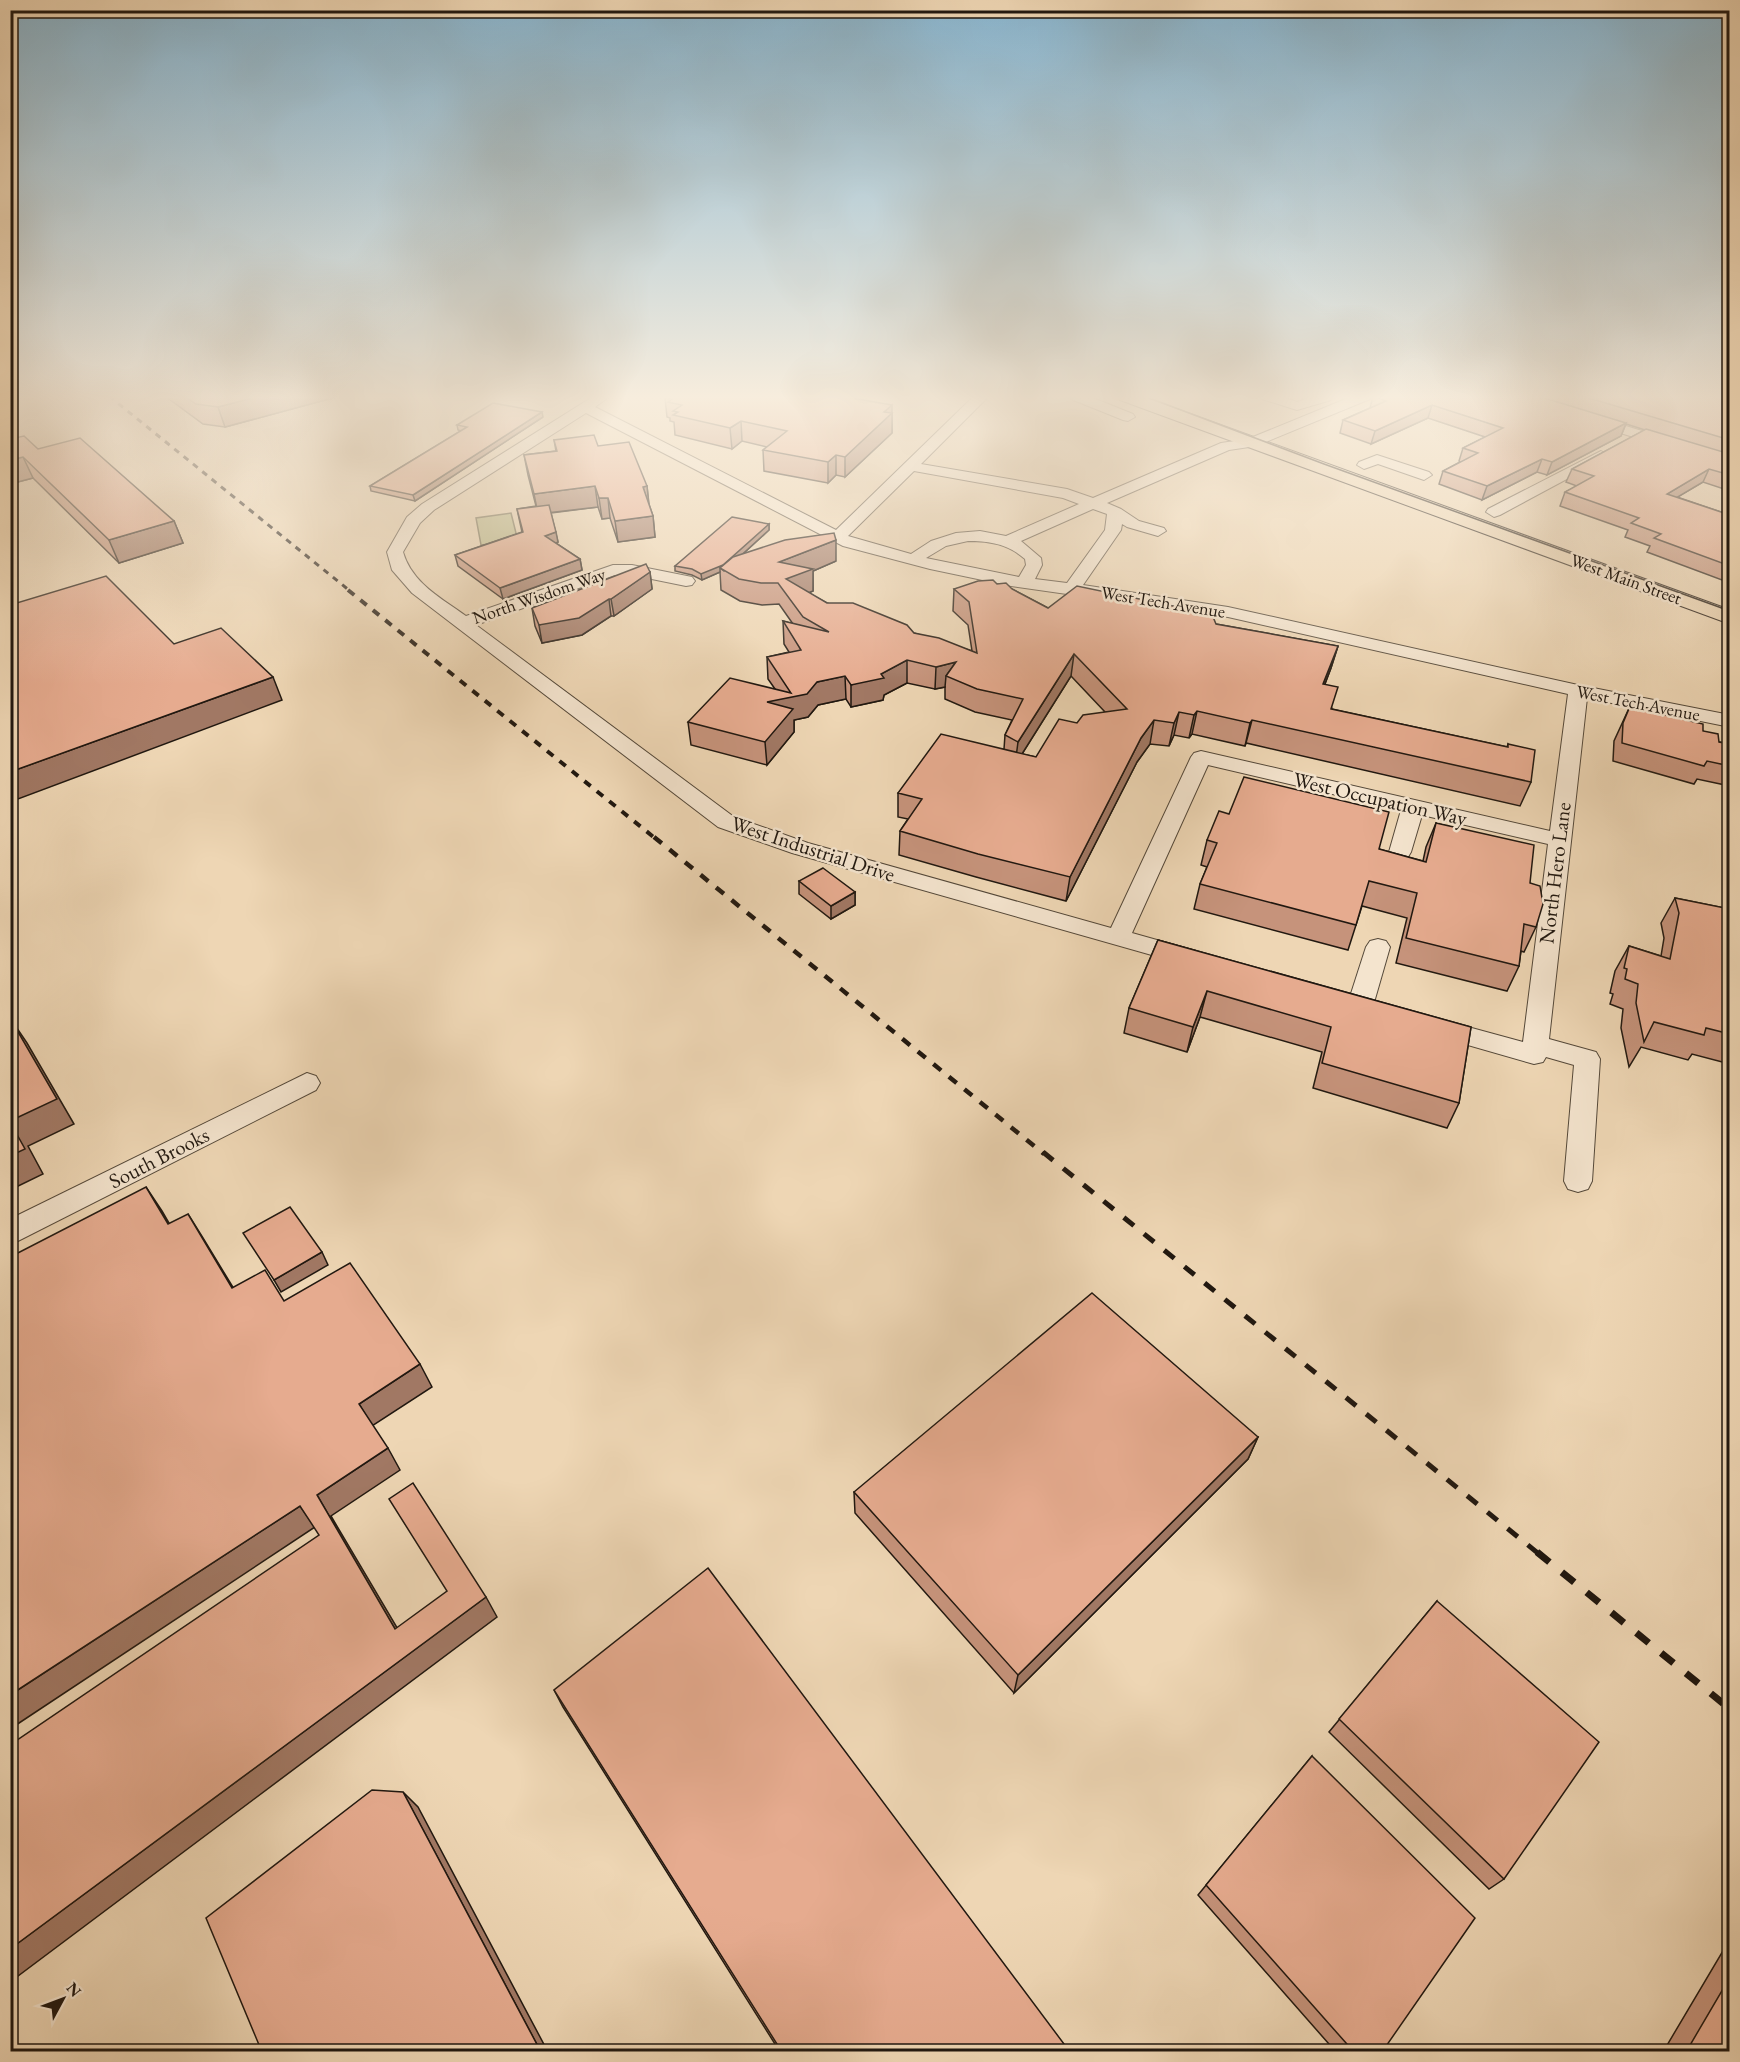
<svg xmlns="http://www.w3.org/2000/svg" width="1740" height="2062" viewBox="0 0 1740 2062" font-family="'EB Garamond',serif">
  <rect width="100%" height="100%" fill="#eed6b4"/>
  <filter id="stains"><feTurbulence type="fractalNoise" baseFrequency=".00333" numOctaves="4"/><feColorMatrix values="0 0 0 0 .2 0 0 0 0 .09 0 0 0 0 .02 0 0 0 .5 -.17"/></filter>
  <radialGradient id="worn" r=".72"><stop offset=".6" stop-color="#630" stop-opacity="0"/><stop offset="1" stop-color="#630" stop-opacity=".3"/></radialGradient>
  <path fill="#bebc8a" stroke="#706a4d" stroke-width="1.5" d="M 511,513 L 518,541 L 481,545 L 476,518 Z"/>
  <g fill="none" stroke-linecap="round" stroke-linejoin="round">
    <defs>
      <g id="minor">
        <path d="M 594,396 L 610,396 L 595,407 L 836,530 L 974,396 L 989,396 L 921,464 L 1067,489 L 1093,498 L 1221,443 L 1248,439 L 1353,396 L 1372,396 L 1370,399 L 1256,446 L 1229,450 L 1107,503 L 1121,509 L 1139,521 L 1164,528 L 1166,531 L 1158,536 L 1127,527 L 1122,524 L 1121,530 L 1083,585 L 1228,607 L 1578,685 L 1730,715 L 1730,727 L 1587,698 L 1549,1039 L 1596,1052 L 1600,1059 L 1592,1181 L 1588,1189 L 1578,1192 L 1568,1189 L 1564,1181 L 1574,1065 L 1546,1057 L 1543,1062 L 1534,1064 L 1426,1033 L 1422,1027 L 1426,1021 L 1435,1018 L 1523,1042 L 1548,844 L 1422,815 L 1411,852 L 1408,857 L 1400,859 L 1392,857 L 1389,852 L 1401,810 L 1208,765 L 1132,933 L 1196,951 L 1199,957 L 1196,963 L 1187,965 L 792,853 L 718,827 L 412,593 L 392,570 L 387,552 L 407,517 L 422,504 ZM 586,413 L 843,546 L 930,569 L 1011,586 L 1228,617 L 1568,694 L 1550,831 L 1201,751 L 1194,753 L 1191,757 L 1111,928 L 808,843 L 734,817 L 476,625 L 615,575 L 632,575 L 686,586 L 692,585 L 695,581 L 692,577 L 632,565 L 613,565 L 466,616 C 441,598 412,583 403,552 L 420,523 L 434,510 ZM 914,471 L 1063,498 L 1079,504 L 1006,536 L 980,531 L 956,533 L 931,541 L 911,554 L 848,536 ZM 1093,509 L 1107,514 L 1105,530 L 1067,583 L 1035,579 L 1042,565 L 1041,558 L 1021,541 ZM 968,541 C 990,541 1008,544 1025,559 L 1026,565 L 1019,577 L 926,558 L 946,546 Z"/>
        <path d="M 1069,396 L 1088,396 L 1133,414 L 1135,417 L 1128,421 L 1123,420 L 1071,399 Z"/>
        <path d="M 1260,396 L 1280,396 L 1297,402 L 1315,396 L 1333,397 L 1331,400 L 1297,410 L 1262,399 Z"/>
        <path d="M 1590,415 L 1730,458 L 1730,467 L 1585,422 L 1583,419 Z"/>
        <path d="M 1601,451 L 1608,455 L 1606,458 L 1500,515 L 1494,517 L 1486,512 L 1488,509 Z"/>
        <path d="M 1377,455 L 1429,472 L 1432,475 L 1424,480 L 1378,464 L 1364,469 L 1357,465 L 1359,462 Z"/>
        <path d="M 1378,939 L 1386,941 L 1390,947 L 1373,1006 L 1369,1012 L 1360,1015 L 1351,1012 L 1347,1006 L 1366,947 L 1370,941 Z"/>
        <path d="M 307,1073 L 316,1076 L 320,1083 L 316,1090 L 10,1245 L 10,1219 Z"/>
      </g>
      <path id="major" d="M 1118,396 L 1141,396 L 1730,610 L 1730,624 L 1120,400 Z"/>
    </defs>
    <use href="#minor" stroke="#544839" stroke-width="2"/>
    <use href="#major" stroke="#211810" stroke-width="2"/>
    <use href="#minor" fill="#f4e4ce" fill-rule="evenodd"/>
    <use href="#major" fill="#eed6b4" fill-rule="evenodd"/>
    <path stroke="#211810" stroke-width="1.5" d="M 1144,396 L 1324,464 L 1730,611"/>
    <path stroke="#211810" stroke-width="3" stroke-dasharray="6 6" stroke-linecap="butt" d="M 109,396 L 350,591"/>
    <path stroke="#211810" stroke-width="4" stroke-dasharray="8 8" stroke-linecap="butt" d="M 348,590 L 656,839"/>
    <path stroke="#211810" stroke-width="4.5" stroke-dasharray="10 10" stroke-linecap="butt" d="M 654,837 L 1044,1154"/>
    <path stroke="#211810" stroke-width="5" stroke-dasharray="13 13" stroke-linecap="butt" d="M 1043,1152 L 1539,1554"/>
    <path stroke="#211810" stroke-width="7" stroke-dasharray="16 16" stroke-linecap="butt" d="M 1537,1552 L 1730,1709"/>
  </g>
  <g fill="#c6937b" stroke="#211810" stroke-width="1.5" fill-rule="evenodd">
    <path d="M 165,396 L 340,396 L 225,427 L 203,424 Z"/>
    <path d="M 1373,396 L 1730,396 L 1730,491 L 1703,482 L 1677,497 L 1730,515 L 1730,583 L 1647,552 L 1650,546 L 1625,537 L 1628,530 L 1560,506 L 1565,492 L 1577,486 L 1566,482 L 1572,469 L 1645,430 L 1626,424 L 1621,436 L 1547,475 L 1537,472 L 1482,500 L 1439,484 L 1443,471 L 1460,462 L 1459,461 L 1463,448 L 1485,437 L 1428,418 L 1371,444 L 1340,433 L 1343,420 L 1370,408 Z"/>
    <path d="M 665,398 L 892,413 L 892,433 L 845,477 L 836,475 L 828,483 L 764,471 L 763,450 L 767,447 L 742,441 L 732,449 L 675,435 L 674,422 L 670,421 L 670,418 L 667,417 Z"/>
    <path d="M 543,417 L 415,501 L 371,491 L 370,486 L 461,431 L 458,430 L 457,425 Z"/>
    <path d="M 10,439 L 38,449 L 174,521 L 183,543 L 119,563 L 33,478 L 10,484 Z"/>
    <path d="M 554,440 L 598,446 L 647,486 L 649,504 L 653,516 L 655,537 L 618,542 L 610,518 L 602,519 L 598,507 L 551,513 L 558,542 L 556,543 L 580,559 L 582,570 L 503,599 L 458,566 L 455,555 L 522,532 L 517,509 L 536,506 L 528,475 L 524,455 L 556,451 Z"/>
    <path d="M 769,524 L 769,530 L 744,553 L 836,561 L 813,571 L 813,591 L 808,593 L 827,603 L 914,633 L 972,651 L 968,625 L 953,611 L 954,589 L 997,584 L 1012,589 L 1048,608 L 1216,624 L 1338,646 L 1331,668 L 1325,684 L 1332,709 L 1507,747 L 1508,744 L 1531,782 L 1520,806 L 1246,743 L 1245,746 L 1192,734 L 1189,738 L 1174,735 L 1169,746 L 1150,744 L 1137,762 L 1066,901 L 976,877 L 899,855 L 900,831 L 908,819 L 898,817 L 898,793 L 1004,749 L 1005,735 L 1012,720 L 975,712 L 945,699 L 945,687 L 935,689 L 907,683 L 884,695 L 883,700 L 851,707 L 846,699 L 818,705 L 808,717 L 794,720 L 794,732 L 767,765 L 691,745 L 688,722 L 775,689 L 768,679 L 767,657 L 789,652 L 784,644 L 783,621 L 793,624 L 779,604 L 762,605 L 740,601 L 721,590 L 720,572 L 702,580 L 692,575 L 675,571 L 675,566 ZM 1071,676 L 1105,712 L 1077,723 L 1036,757 L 1022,754 Z"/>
    <path d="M 650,572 L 652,589 L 614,616 L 611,616 L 582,635 L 542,643 L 535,626 L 532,608 Z"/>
    <path d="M 1631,704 L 1703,731 L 1719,742 L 1730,744 L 1730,786 L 1697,779 L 1694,784 L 1613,761 L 1614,741 Z"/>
    <path d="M 1436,823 L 1530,883 L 1536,927 L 1524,952 L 1521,951 L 1519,966 L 1507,991 L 1396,963 L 1407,918 L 1362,906 L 1356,925 L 1348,950 L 1194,909 L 1200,884 L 1207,867 L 1201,865 L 1207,840 L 1379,849 L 1423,861 L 1426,847 Z"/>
    <path d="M 799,881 L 855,892 L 855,905 L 831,919 L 799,894 Z"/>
    <path d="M 1675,898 L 1730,909 L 1730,1064 L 1692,1054 L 1688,1060 L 1641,1047 L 1629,1067 L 1621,1028 L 1623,1009 L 1610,1004 L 1613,994 L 1610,993 L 1615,971 L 1629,946 L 1661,956 L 1664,938 L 1661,923 Z"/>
    <path d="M 1158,940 L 1471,1027 L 1459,1103 L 1447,1128 L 1313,1088 L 1322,1052 L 1200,1017 L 1187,1052 L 1124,1033 L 1129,1008 Z"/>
    <path d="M 1258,1437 L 1248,1459 L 1014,1693 L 855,1513 L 854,1492 Z"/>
    <path d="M 1437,1601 L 1504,1879 L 1489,1889 L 1329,1732 Z"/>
    <path d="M 554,1690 L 1070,2052 L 780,2052 L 563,1707 Z"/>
    <path d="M 1312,1756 L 1382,2052 L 1336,2052 L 1198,1895 Z"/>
    <path d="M 1730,1939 L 1730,2052 L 1663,2052 Z"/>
  </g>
  <g fill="#a17864" stroke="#211810" stroke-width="1.5">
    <path d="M 10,396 L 26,396 L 10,400 Z"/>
    <path d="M 260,396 L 340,396 L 225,427 L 218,407 Z"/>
    <path d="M 892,405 L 892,433 L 845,477 L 845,457 L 884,412 Z"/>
    <path d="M 1432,405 L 1428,418 L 1371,444 L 1375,431 Z"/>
    <path d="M 542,412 L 543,417 L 415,501 L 413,495 Z"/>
    <path d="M 741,421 L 742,441 L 732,449 L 730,428 Z"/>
    <path d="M 1626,423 L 1621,436 L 1547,475 L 1552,462 Z"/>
    <path d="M 836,455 L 836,475 L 828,483 L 828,462 Z"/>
    <path d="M 23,457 L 33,478 L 10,484 L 10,460 Z"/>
    <path d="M 1542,459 L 1537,472 L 1482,500 L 1487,486 Z"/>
    <path d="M 1709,469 L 1703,482 L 1661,507 L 1667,494 Z"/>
    <path d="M 595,486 L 598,507 L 538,514 L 534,494 Z"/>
    <path d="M 647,486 L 649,507 L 643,487 Z"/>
    <path d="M 599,498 L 608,498 L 610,518 L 602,519 Z"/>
    <path d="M 653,516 L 655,537 L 618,542 L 615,521 Z"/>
    <path d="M 174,521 L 183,543 L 119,563 L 109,540 Z"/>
    <path d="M 769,524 L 769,530 L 724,571 L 720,568 L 720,572 L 702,580 L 701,574 Z"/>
    <path d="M 556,532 L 558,542 L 547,547 L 545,536 Z"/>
    <path d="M 836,540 L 836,561 L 813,571 L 813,591 L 791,600 L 779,562 Z"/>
    <path d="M 580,559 L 582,570 L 503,599 L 500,588 Z"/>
    <path d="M 650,572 L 652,589 L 614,616 L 611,599 Z"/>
    <path d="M 609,599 L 611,616 L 582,635 L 542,643 L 539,625 Z"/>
    <path d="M 1338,646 L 1331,668 L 1316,707 L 1323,684 Z"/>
    <path d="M 1074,654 L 1071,676 L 1015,765 L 1018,742 Z"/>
    <path d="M 907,660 L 907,683 L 884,695 L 883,700 L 851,707 L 851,685 L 881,674 Z"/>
    <path d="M 956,662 L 946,676 L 945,687 L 935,689 L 936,667 Z"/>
    <path d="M 845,676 L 846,699 L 818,705 L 808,717 L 794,720 L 794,732 L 767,765 L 765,742 L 767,702 L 817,682 Z"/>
    <path d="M 273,677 L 282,700 L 10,802 L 10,772 Z"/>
    <path d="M 1197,711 L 1192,734 L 1189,738 L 1194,715 Z"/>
    <path d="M 1179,712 L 1174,735 L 1169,746 L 1174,723 Z"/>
    <path d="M 1154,720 L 1150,744 L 1137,762 L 1066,901 L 1070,877 L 1141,738 Z"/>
    <path d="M 1252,720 L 1246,743 L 1245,746 L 1250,723 Z"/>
    <path d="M 855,892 L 855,905 L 831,919 L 831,906 Z"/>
    <path d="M 1207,991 L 1200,1017 L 1187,1052 L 1193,1027 Z"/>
    <path d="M 10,1018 L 27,1043 L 74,1124 L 28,1146 L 43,1174 L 10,1190 Z"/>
    <path d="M 146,1187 L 162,1211 L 184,1249 L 168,1224 Z"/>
    <path d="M 188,1214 L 203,1238 L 248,1312 L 232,1288 Z"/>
    <path d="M 322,1252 L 328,1265 L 281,1292 L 274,1280 Z"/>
    <path d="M 420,1364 L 432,1387 L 372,1426 L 359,1404 Z"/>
    <path d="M 1258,1437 L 1248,1459 L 1014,1693 L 1018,1675 Z"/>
    <path d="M 388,1448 L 400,1470 L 331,1516 L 409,1648 L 395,1629 L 317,1495 Z"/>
    <path d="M 300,1506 L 315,1527 L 10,1729 L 10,1695 Z"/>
    <path d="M 486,1597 L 497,1617 L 10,1982 L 10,1949 Z"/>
    <path d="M 403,1792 L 418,1807 L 548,2052 L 541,2052 Z"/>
  </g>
  <g fill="#e6ab8f" stroke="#211810" stroke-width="1.5">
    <path d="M 184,396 L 260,396 L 218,407 L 196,404 Z"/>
    <path d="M 668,396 L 841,396 L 892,405 L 884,412 L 892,413 L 845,457 L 836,455 L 828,462 L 763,450 L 787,431 L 741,421 L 730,428 L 673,415 L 678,412 L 673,411 L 682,405 L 668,402 L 672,399 L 665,398 Z"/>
    <path d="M 1373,396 L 1538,396 L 1626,423 L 1552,462 L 1542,459 L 1487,486 L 1443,471 L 1478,453 L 1463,448 L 1503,428 L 1432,405 L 1375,431 L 1343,420 L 1386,401 Z"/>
    <path d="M 1582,396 L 1730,396 L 1730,440 Z"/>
    <path d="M 493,403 L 542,412 L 413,495 L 370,486 L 467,427 L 457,425 Z"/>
    <path d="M 1646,429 L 1730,454 L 1730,475 L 1709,469 L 1667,494 L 1730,515 L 1730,566 L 1654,538 L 1661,534 L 1631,523 L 1639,518 L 1565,492 L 1594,476 L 1572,469 Z"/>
    <path d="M 594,435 L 598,446 L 629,442 L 647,486 L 643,487 L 653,516 L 615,521 L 608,498 L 599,498 L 595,486 L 534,494 L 524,455 L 557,451 L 554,440 Z"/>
    <path d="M 24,436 L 38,449 L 80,438 L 174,521 L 109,540 L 23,457 L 10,460 L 10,439 Z"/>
    <path d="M 549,505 L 556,532 L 545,536 L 580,559 L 500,588 L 455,555 L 523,532 L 517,509 Z"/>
    <path d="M 732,517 L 769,524 L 723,565 L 701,574 L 692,569 L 675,566 Z"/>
    <path d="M 834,533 L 836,540 L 779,562 L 813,569 L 786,579 L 827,603 L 853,603 L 907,625 L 914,633 L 939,638 L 977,653 L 969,602 L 954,589 L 978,581 L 993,580 L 997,584 L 1006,583 L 1012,589 L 1048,608 L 1077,586 L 1197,611 L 1211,612 L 1216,624 L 1338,646 L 1323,684 L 1338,687 L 1331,709 L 1508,747 L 1508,744 L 1535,750 L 1531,782 L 1252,720 L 1250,723 L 1197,711 L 1194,715 L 1179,712 L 1174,723 L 1154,720 L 1141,738 L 1070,877 L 978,854 L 900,831 L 922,799 L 898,793 L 941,734 L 1036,757 L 1059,719 L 1077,723 L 1083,715 L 1127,709 L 1074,654 L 1018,742 L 1005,735 L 1023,699 L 977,689 L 946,676 L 956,662 L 936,667 L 907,660 L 881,674 L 884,678 L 851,685 L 845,676 L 817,682 L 807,694 L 767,702 L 793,709 L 765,742 L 688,722 L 730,678 L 791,693 L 767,657 L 801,650 L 783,621 L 829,632 L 803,617 L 778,583 L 761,583 L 739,579 L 720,568 L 733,557 L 785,540 Z"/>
    <path d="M 646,564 L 650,572 L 611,599 L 609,599 L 579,618 L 539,625 L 532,608 Z"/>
    <path d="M 106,576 L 174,644 L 221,628 L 273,677 L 10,772 L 10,605 Z"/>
    <path d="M 1631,704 L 1660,711 L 1660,714 L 1703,724 L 1703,731 L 1718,734 L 1719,742 L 1730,744 L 1730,766 L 1707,761 L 1704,766 L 1622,743 L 1623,723 Z"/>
    <path d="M 1244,777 L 1389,812 L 1379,849 L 1426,862 L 1436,823 L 1534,845 L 1530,883 L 1540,886 L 1543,904 L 1536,927 L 1524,924 L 1519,966 L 1406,938 L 1417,893 L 1369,881 L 1356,925 L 1200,884 L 1217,843 L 1207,840 L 1219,811 L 1229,814 Z"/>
    <path d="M 823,868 L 855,892 L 831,906 L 799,881 Z"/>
    <path d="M 1675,898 L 1730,909 L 1730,1034 L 1706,1028 L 1704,1035 L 1654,1022 L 1644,1042 L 1636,1003 L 1638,984 L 1625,979 L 1627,969 L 1624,968 L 1629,946 L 1670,959 L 1679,913 Z"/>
    <path d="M 1158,940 L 1471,1027 L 1459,1103 L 1322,1063 L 1331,1027 L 1207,991 L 1193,1027 L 1129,1008 Z"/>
    <path d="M 10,1018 L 57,1099 L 10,1121 Z"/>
    <path d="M 10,1122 L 25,1149 L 10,1156 Z"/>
    <path d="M 146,1187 L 168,1224 L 188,1214 L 232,1288 L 265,1270 L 284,1301 L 350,1263 L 420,1364 L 359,1404 L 388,1448 L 317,1495 L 395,1629 L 447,1591 L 389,1499 L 413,1483 L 486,1597 L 10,1949 L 10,1745 L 319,1535 L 300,1506 L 10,1695 L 10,1257 Z"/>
    <path d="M 290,1207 L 322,1252 L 274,1280 L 243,1233 Z"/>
    <path d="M 1092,1293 L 1258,1437 L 1018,1675 L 854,1492 Z"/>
    <path d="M 708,1568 L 1070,2052 L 782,2052 L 554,1690 Z"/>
    <path d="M 1437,1601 L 1599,1742 L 1504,1879 L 1339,1719 Z"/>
    <path d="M 1312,1756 L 1475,1918 L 1382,2052 L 1354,2052 L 1206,1885 Z"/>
    <path d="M 372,1790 L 403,1792 L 541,2052 L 262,2052 L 206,1918 Z"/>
    <path d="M 1730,1977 L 1730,2052 L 1686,2052 Z"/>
  </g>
  <linearGradient id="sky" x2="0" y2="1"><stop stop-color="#88b6d1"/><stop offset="0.58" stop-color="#f7eddd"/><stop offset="1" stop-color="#f7eddd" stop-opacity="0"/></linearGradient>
  <rect width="1740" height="685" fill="url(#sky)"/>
  <g text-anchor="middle" stroke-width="5" stroke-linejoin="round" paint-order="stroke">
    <g font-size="18" fill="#211810" stroke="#f4e4ce">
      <text transform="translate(1626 579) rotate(20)" y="6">West Main Street</text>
      <text transform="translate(539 596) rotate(-19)" y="6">North Wisdom Way</text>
      <text transform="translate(1163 602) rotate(9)" y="6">West Tech Avenue</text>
      <text transform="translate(1638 703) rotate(11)" y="6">West Tech Avenue</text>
    </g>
    <g font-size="21" fill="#211810" stroke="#f4e4ce">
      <text transform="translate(1380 799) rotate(13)" y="7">West Occupation Way</text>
      <text transform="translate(813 849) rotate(18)" y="7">West Industrial Drive</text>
      <text transform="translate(1555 873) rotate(-83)" y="7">North Hero Lane</text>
      <text transform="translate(159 1158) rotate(-27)" y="7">South Brooks</text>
    </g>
  </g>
  <rect width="1740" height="2062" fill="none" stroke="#eed6b4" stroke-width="36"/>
  <rect x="12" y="12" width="1716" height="2038" fill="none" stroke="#211810" stroke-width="3"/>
  <rect x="18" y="18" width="1704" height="2026" fill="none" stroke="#211810" stroke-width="1.5"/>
  <g transform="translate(63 1999) rotate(49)" stroke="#f4e4ce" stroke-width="4.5" paint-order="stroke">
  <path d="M0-4.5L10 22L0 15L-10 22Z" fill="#211810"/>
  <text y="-9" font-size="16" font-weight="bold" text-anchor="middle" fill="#211810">N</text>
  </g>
  <rect width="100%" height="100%" filter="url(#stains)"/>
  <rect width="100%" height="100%" fill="url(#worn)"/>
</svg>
